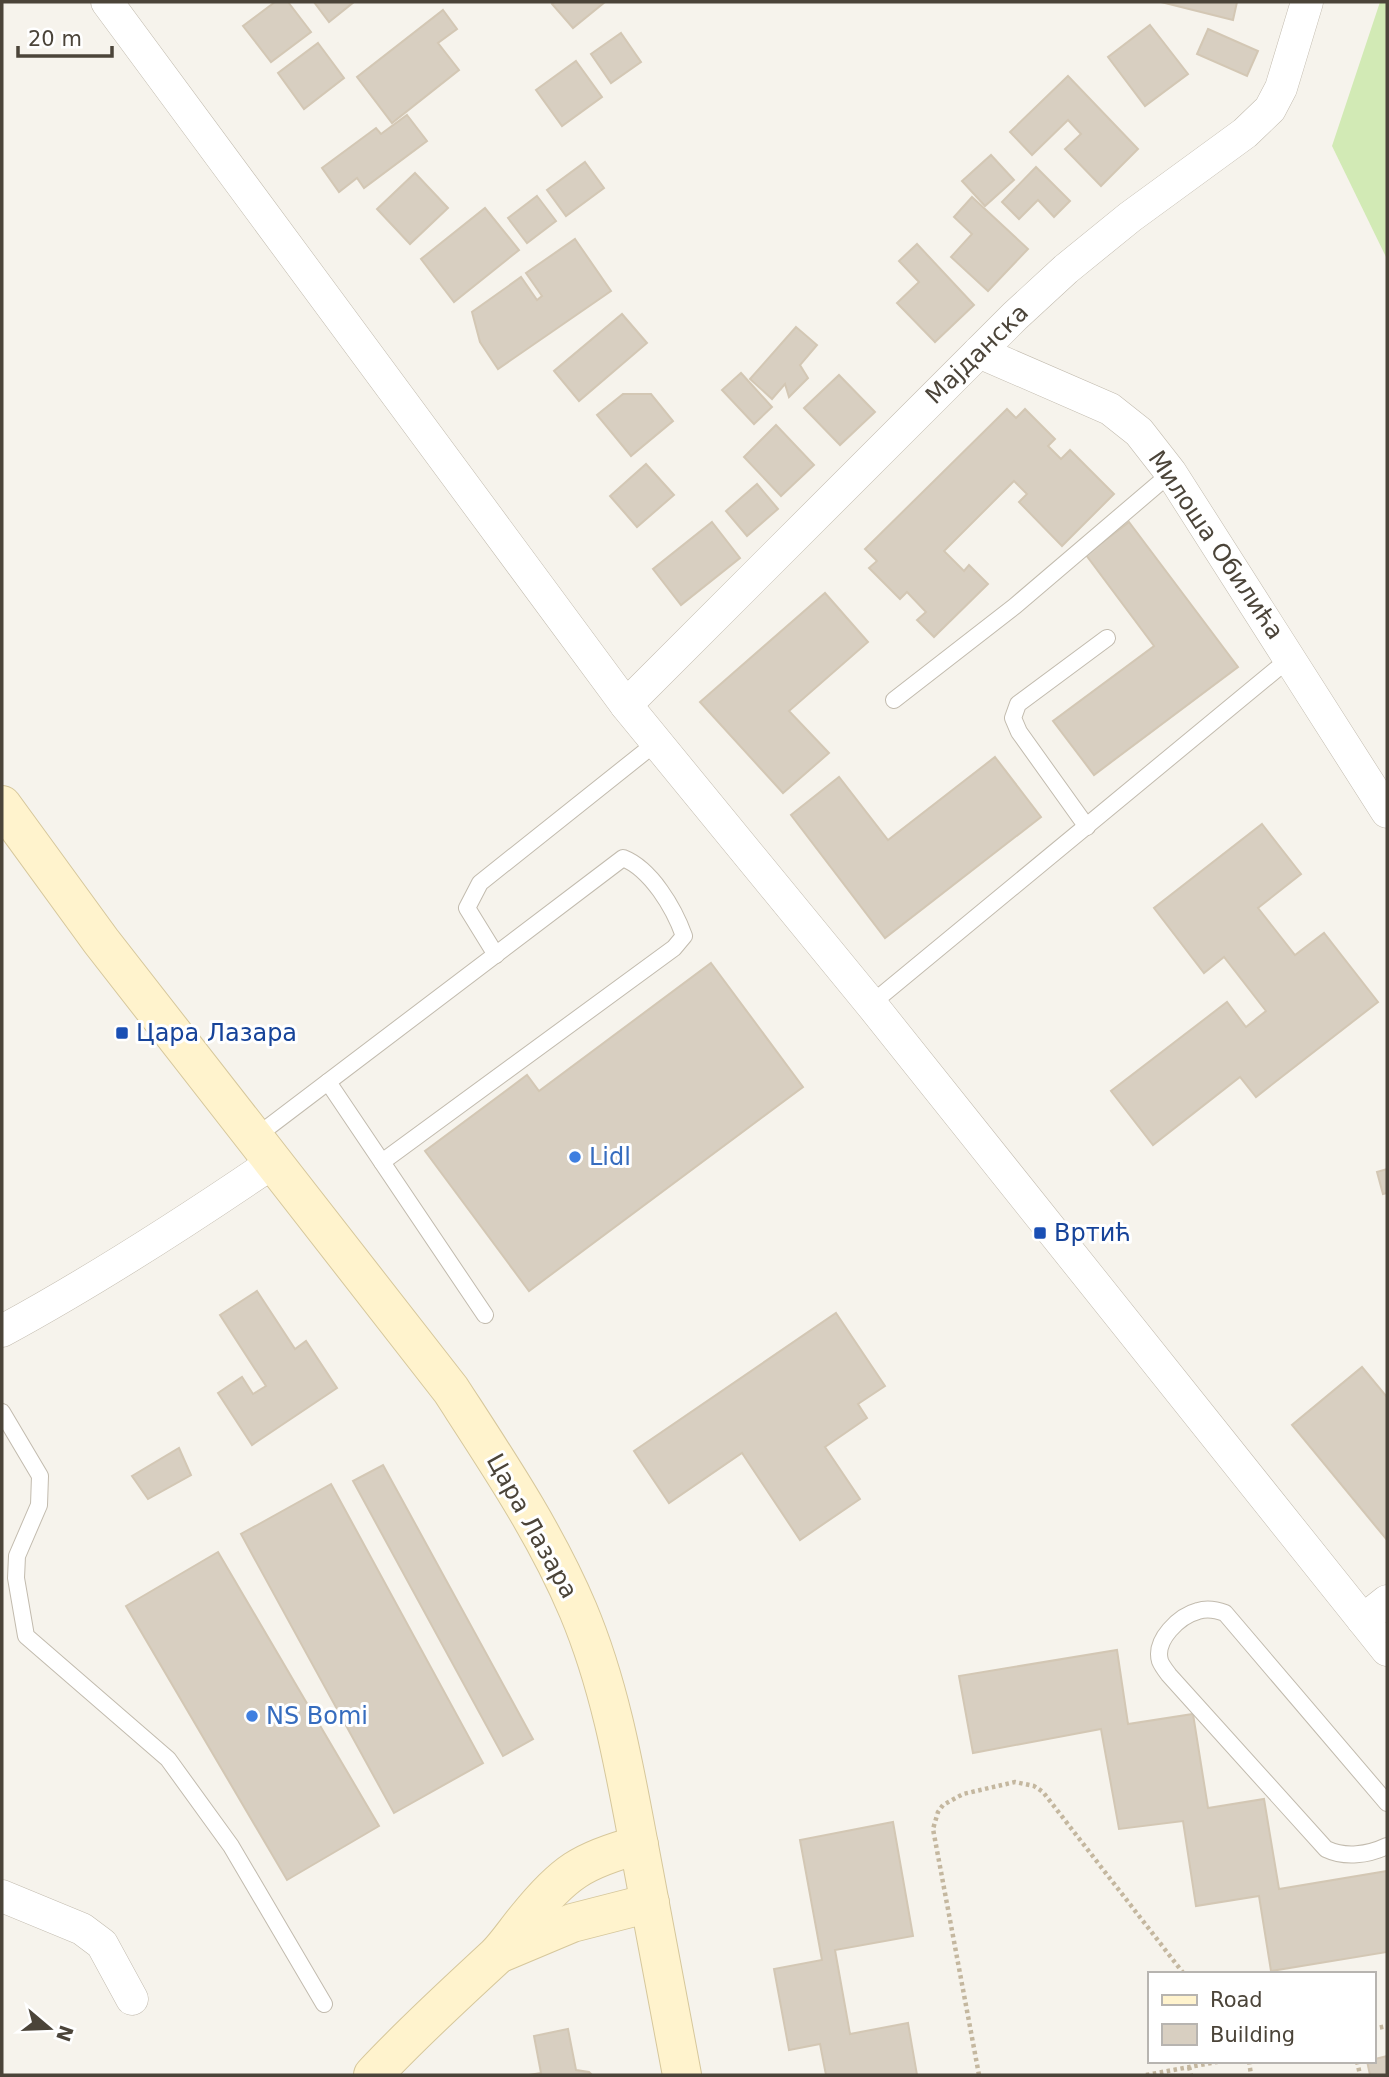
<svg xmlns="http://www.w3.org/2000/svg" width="1389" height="2077" viewBox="0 0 1389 2077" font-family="'DejaVu Sans',sans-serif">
  <rect width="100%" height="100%" fill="#f6f3ec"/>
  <path fill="#d2eab5" d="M 1380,2 L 1387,2 L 1387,259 L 1332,146 Z"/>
  <g fill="#d8cfc1" stroke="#d3c7b4" stroke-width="2">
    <path d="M 275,2 L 288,2 L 311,32 L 271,62 L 243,26 Z"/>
    <path d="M 314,2 L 354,2 L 329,22 Z"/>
    <path d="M 555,2 L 605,2 L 573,28 L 552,4 Z"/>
    <path d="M 1161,2 L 1237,2 L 1233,20 Z"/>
    <path d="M 443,10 L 457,29 L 438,43 L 459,70 L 392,123 L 357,77 Z"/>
    <path d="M 1150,25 L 1188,74 L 1145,106 L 1108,57 Z"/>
    <path d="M 1208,29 L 1258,51 L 1247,76 L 1197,54 Z"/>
    <path d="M 621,33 L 641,62 L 611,83 L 591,54 Z"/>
    <path d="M 318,43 L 344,78 L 304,109 L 278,73 Z"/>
    <path d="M 576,61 L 602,97 L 562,126 L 536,90 Z"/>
    <path d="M 1068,76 L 1138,149 L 1101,186 L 1065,149 L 1081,134 L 1068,120 L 1032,155 L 1010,132 Z"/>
    <path d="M 407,115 L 427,141 L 364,188 L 357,178 L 339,192 L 322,168 L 376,128 L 381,134 Z"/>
    <path d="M 991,155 L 1014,180 L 985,206 L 962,181 Z"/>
    <path d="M 585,162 L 604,188 L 566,216 L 547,190 Z"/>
    <path d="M 1036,167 L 1070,201 L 1054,217 L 1038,200 L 1019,219 L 1002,202 Z"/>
    <path d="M 415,173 L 448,208 L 410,244 L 377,209 Z"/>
    <path d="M 537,196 L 556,221 L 527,243 L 508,218 Z"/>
    <path d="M 972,197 L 1028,249 L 988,291 L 951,257 L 972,234 L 954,217 Z"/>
    <path d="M 485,208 L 519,250 L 454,302 L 421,259 Z"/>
    <path d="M 575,239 L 611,291 L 498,369 L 480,342 L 472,312 L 521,277 L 537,300 L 542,296 L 526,273 Z"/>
    <path d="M 917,244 L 974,305 L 935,342 L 897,303 L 919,282 L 899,261 Z"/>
    <path d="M 622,314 L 647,343 L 579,401 L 554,371 Z"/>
    <path d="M 796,327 L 817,345 L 800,365 L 808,378 L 789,397 L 785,384 L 772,399 L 750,379 Z"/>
    <path d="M 741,373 L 772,407 L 754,424 L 722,390 Z"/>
    <path d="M 839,375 L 875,412 L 840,445 L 804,408 Z"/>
    <path d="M 623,394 L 651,394 L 673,421 L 631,456 L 597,415 Z"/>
    <path d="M 1007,409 L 1016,418 L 1025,409 L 1055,439 L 1048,446 L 1061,459 L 1070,450 L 1114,494 L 1062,546 L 1019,502 L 1027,494 L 1014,481 L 944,551 L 964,571 L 969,565 L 988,584 L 934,637 L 917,620 L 926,612 L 907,592 L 900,599 L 869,568 L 877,561 L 865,549 Z"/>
    <path d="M 776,425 L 814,465 L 781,496 L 744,457 Z"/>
    <path d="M 646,464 L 674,495 L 637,527 L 610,496 Z"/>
    <path d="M 757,484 L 778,509 L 747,536 L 726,511 Z"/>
    <path d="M 712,522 L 740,558 L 681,605 L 653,569 Z"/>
    <path d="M 1129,522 L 1238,667 L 1094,775 L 1053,721 L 1154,646 L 1086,555 Z"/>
    <path d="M 825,593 L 868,642 L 789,711 L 829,753 L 783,793 L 700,702 Z"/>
    <path d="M 995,757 L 1041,817 L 885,938 L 791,815 L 839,777 L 888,840 Z"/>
    <path d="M 1262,824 L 1301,874 L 1258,908 L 1295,955 L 1324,933 L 1378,1002 L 1256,1097 L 1240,1077 L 1153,1145 L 1111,1091 L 1227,1002 L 1246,1027 L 1266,1011 L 1224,957 L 1204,973 L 1154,908 Z"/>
    <path d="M 711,963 L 803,1087 L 529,1291 L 425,1151 L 527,1075 L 539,1091 Z"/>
    <path d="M 1387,1169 L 1387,1193 L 1383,1194 L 1377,1172 Z"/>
    <path d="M 257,1291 L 295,1349 L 306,1341 L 337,1388 L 252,1445 L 218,1393 L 242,1377 L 253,1394 L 266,1386 L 220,1315 Z"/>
    <path d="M 836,1313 L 885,1386 L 858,1404 L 867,1418 L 825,1447 L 860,1499 L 800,1540 L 742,1453 L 669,1503 L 634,1451 Z"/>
    <path d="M 1362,1367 L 1387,1397 L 1387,1540 L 1292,1425 Z"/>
    <path d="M 179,1448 L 191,1475 L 148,1499 L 132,1476 Z"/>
    <path d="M 383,1465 L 533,1739 L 503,1756 L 353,1481 Z"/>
    <path d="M 331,1484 L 483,1763 L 394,1813 L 241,1534 Z"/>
    <path d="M 218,1552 L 379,1826 L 287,1880 L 126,1606 Z"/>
    <path d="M 1117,1650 L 1128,1724 L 1193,1714 L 1208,1808 L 1264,1799 L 1279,1889 L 1387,1871 L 1387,1952 L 1271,1971 L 1259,1896 L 1196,1906 L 1183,1821 L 1119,1829 L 1101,1729 L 973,1753 L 959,1676 Z"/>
    <path d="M 893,1822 L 913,1936 L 835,1950 L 850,2034 L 908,2023 L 917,2075 L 826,2075 L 820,2044 L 789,2050 L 774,1969 L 822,1960 L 800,1840 Z"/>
    <path d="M 568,2029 L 576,2070 L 589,2072 L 592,2075 L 529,2075 L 541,2073 L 534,2036 Z"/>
    <path d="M 1387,2056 L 1387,2075 L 1370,2075 L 1367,2061 Z"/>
  </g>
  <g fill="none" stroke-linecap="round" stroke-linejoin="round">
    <defs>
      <g id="lane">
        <path d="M 894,700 L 1015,606 L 1171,473"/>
        <path d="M 1087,827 L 1019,732 L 1013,718 L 1018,704 L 1107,638"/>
        <path d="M 496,955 L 467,908 L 480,883 L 657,742"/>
        <path d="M 871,1004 L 1290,658"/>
        <path d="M 328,1082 L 485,1315"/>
        <path d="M 254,1138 L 623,858 C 651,869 674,908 684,936 L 674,948 L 382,1162"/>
        <path d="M 2,1412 L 40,1476 L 39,1505 L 17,1556 L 16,1578 L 26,1636 L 168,1759 L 231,1846 L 324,2004"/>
        <path d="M 1387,1803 L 1225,1613 C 1217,1610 1207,1608 1198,1611 C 1179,1616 1154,1640 1160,1661 C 1162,1666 1166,1671 1169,1675 L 1326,1849 C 1345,1858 1368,1855 1387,1846"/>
      </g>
      <g id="street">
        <path d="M 107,2 L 626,705 L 871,1004 L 1387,1650"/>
        <path d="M 979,352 L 1110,409 L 1139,432 L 1171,473 L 1387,812"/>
        <path d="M 626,705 L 1015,316 L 1066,269 L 1130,217 L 1245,133 L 1270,109 L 1281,88 L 1307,2"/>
        <path d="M 2,1331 C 96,1280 184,1223 272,1163"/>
        <path d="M 1363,1620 L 1387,1601"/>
        <path d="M 2,1896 L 82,1929 L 102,1944 L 132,1999"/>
      </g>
      <g id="secondary">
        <path d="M 2,805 L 101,941 L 451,1390 C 497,1461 545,1532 578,1610 C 610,1686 624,1766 639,1846 C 653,1922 668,1999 682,2075"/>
        <path d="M 503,1952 L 572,1923 L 650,1903"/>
        <path d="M 373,2075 C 412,2033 454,1995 496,1956 C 507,1945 516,1931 526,1919 C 563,1873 582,1860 639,1845"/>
      </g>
    </defs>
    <use href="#lane" stroke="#c2bbae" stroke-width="18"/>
    <use href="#street" stroke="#c2bbae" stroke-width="33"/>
    <use href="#secondary" stroke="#d6c79b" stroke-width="40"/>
    <g stroke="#c4b79f" stroke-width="4.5" stroke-dasharray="3.5 3.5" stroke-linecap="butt">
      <path d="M 1373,2029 L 1387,2026"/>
      <path d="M 1249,2061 L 1251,2075"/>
      <path d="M 1357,2061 L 1360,2075"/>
      <path d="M 1189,2067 L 1191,2075"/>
      <path d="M 979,2075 L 933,1829 L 938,1812 L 943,1805 L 963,1794 L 1015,1782 L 1034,1786 L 1043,1792 L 1184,1974"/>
      <path d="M 1146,2075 L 1222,2061"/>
    </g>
    <use href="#lane" stroke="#fff" stroke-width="16"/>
    <use href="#street" stroke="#fff" stroke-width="32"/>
    <use href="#secondary" stroke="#fff3cd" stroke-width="38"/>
  </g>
  <g fill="#1a4fb4" stroke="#fff" stroke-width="2.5">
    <rect x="115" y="1026" width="14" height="14" rx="3.5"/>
    <rect x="1033" y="1226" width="14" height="14" rx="3.5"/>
  </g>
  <g fill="#3f7fe0" stroke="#fff" stroke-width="2.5">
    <circle cx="575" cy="1157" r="7"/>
    <circle cx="252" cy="1716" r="7"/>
  </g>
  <g text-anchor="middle" stroke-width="6" stroke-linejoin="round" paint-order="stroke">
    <g font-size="24" fill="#4b4439" stroke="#fff">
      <text transform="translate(977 354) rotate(-44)" y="8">Мајданска</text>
      <text transform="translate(1216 545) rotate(56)" y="8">Милоша Обилића</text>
      <text transform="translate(532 1526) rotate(61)" y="8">Цара Лазара</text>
    </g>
    <g font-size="24" fill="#164399" stroke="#fff" text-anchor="start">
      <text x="136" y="1041">Цара Лазара</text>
      <text x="1054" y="1241">Вртић</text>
    </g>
    <g font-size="24" fill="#366cbe" stroke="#fff" text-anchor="start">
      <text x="589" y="1165">Lidl</text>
      <text x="266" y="1724">NS Bomi</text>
    </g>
  </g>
  <rect width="1389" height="2077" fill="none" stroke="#4b4439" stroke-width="7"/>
  <rect x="1148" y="1972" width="228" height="91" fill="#ffffff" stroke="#b7b4b0" stroke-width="2"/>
  <rect x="1162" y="1995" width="35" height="10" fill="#fff3cd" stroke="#b7b4b0" stroke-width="2"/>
  <text x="1210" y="2007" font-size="21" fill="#4b4439">Road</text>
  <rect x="1162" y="2024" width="35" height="21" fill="#d8cfc1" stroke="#b7b4b0" stroke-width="2"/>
  <text x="1210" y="2042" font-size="21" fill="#4b4439">Building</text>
  <g transform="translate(49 2028) rotate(109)" stroke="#ffffff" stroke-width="5" paint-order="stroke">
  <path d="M0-5L12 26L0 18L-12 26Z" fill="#4b4439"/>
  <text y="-10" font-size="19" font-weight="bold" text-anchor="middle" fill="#4b4439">N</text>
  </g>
  <path d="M18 46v10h94v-10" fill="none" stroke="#4b4439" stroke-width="3.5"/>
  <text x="28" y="46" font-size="21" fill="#4b4439" stroke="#ffffff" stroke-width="5" paint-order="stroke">20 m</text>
</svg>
